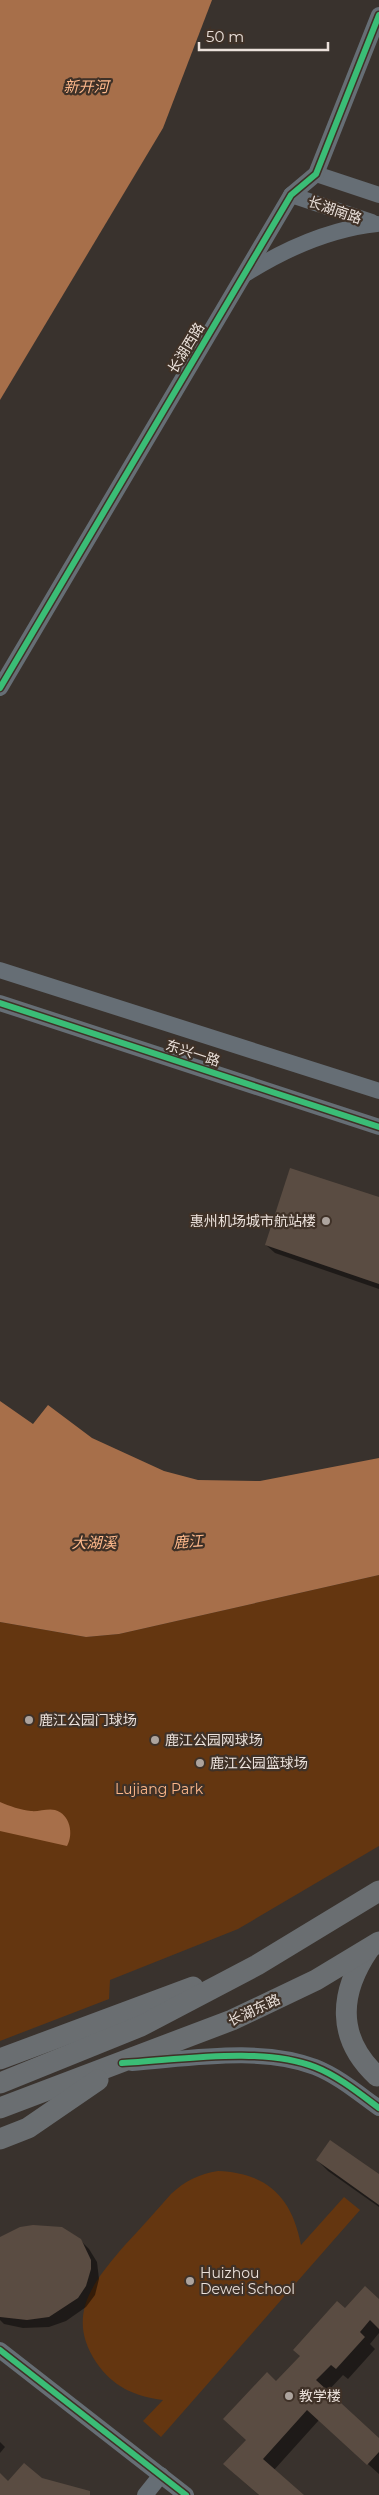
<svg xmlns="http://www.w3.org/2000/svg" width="379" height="2495" viewBox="0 0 379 2495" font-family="Montserrat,'Noto Sans SC',sans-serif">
  <rect width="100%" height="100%" fill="#39322d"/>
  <g fill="#643610">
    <path d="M 379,1575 L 379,1846 L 238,1929 L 110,1980 L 109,1999 L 0,2041 L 0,1622 L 86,1637 L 119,1634 Z"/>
    <path d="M 218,2171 C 268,2173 292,2198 301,2245 L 344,2197 L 360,2210 L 161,2437 L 143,2421 L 163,2400 C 134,2396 113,2387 96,2362 C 65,2315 94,2281 125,2245 C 141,2228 156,2211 171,2194 C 185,2181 199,2174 218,2171 Z"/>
  </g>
  <g fill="#a76f4a">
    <path d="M 0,0 L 212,0 L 163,128 L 0,400 Z"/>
    <path d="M 0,1401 L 33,1424 L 48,1405 L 92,1438 L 164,1471 L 198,1480 L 260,1481 L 379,1458 L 379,1575 L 119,1634 L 86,1637 L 0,1622 Z"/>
    <path d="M 0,1802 C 9,1806 21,1810 31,1811 C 38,1812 48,1808 55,1810 C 70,1814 74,1834 67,1846 L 0,1831 Z"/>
  </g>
  <g fill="#0007">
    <path d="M 379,1198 L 379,1289 L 275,1253 L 266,1245 Z"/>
    <path d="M 317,2160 L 379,2175 L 379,2207 L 328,2171 Z"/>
    <path d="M 0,2239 L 80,2240 L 89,2249 L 97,2262 L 99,2279 L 95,2295 L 86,2307 L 66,2321 L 49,2327 L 23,2328 L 4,2324 L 0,2320 Z"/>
    <path d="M 379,2300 L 379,2333 L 370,2344 L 375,2349 L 348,2379 L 343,2375 L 327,2392 L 379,2439 L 379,2474 L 319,2420 L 274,2470 L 302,2495 L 259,2495 L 236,2475 L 247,2440 L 277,2383 L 345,2310 Z"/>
    <path d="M 0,2442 L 5,2447 L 0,2453 Z"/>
  </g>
  <g fill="#5a4c42">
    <path d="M 290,1168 L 379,1197 L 379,1284 L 265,1245 Z"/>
    <path d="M 330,2140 L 379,2174 L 379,2205 L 316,2160 Z"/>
    <path d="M 33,2225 L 62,2227 L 81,2239 L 91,2260 L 91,2269 L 86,2286 L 78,2298 L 49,2317 L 27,2320 L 0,2317 L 0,2237 L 20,2227 Z"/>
    <path d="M 365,2286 L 379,2299 L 379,2329 L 370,2320 L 360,2332 L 365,2337 L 336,2369 L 331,2365 L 316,2380 L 379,2438 L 379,2452 L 367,2465 L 307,2410 L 263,2459 L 304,2495 L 259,2495 L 223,2464 L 246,2440 L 223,2419 L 267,2372 L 276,2381 L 300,2356 L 293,2350 L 337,2301 L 345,2308 Z"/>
    <path d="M 24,2463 L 42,2478 L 90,2491 L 90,2495 L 0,2495 L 0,2473 L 8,2481 Z"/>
  </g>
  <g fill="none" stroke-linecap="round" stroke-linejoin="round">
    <g stroke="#666e75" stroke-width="16">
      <path d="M 316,174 L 379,195"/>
      <path d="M 291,195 L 372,222"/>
      <path d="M 247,273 C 287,248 329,229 377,224"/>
      <path d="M 0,688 L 291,195 L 316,174 L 379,15"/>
      <path d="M 0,970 L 379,1091"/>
      <path d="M 0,1003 L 379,1127"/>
      <path d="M 132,2063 C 188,2059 261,2046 315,2067 C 338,2076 358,2093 379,2108"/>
      <path d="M 0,2350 L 186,2495"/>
      <path d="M 145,2495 L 161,2475"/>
    </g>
    <g stroke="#6a6e71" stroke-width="21">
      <path d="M 369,1949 C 339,1993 336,2038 377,2076"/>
      <path d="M 0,2059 L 193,1987"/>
      <path d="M 0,2083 L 141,2026 L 257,1965 L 379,1891"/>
      <path d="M 0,2108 L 232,2020 L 316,1980 L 379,1942"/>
      <path d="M 0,2139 L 28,2128 L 98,2080"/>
    </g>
    <defs>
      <g id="cycleway">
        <path d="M 0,688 L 291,195 L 316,174 L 379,15"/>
        <path d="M 0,1003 L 379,1127"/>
        <path d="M 122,2063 C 179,2060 262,2046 315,2067 C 338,2076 359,2093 379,2108"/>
        <path d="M 0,2350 L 186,2495"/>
      </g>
    </defs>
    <use href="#cycleway" stroke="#3f3127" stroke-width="9"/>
    <use href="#cycleway" stroke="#3abd76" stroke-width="6"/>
  </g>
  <g fill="#ada49e" stroke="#3f3127" stroke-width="2">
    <circle cx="326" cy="1221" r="5"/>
    <circle cx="29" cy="1720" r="5"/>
    <circle cx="155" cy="1740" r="5"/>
    <circle cx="200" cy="1763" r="5"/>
    <circle cx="190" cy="2281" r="5"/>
    <circle cx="289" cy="2396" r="5"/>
  </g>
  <g text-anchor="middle" stroke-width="4.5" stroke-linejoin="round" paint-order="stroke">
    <g font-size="14" fill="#ebe1db" stroke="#3f3127">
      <text transform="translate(335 210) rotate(19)" y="5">长湖南路</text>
      <text transform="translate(186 348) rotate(-59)" y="5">长湖西路</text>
      <text transform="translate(193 1053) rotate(18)" y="5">东兴一路</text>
      <text transform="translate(254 2010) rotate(-25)" y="5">长湖东路</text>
    </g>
    <g font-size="14" fill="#ebe1db" stroke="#3f3127" text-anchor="start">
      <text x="316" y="1226" text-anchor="end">惠州机场城市航站楼</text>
      <text x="39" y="1725">鹿江公园门球场</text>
      <text x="165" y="1745">鹿江公园网球场</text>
      <text x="210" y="1768">鹿江公园篮球场</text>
      <text x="200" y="2278">Huizhou<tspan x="200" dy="16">Dewei School</tspan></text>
      <text x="299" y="2401">教学楼</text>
    </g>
    <g font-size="14" fill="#fcb78a" stroke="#3f3127">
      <text x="159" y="1794">Lujiang Park</text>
    </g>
    <g font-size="15" font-style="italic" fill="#feb98c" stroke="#3f3127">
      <text x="86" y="92">新开河</text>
      <text transform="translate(188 1542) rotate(-4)" y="5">鹿江</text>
      <text x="94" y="1548">大湖溪</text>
    </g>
  </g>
  <path d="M199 42v8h129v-8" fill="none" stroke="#ebe1db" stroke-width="2.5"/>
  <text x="206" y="42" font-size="15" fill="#ebe1db" stroke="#3f3127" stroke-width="4" paint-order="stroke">50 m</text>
</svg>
